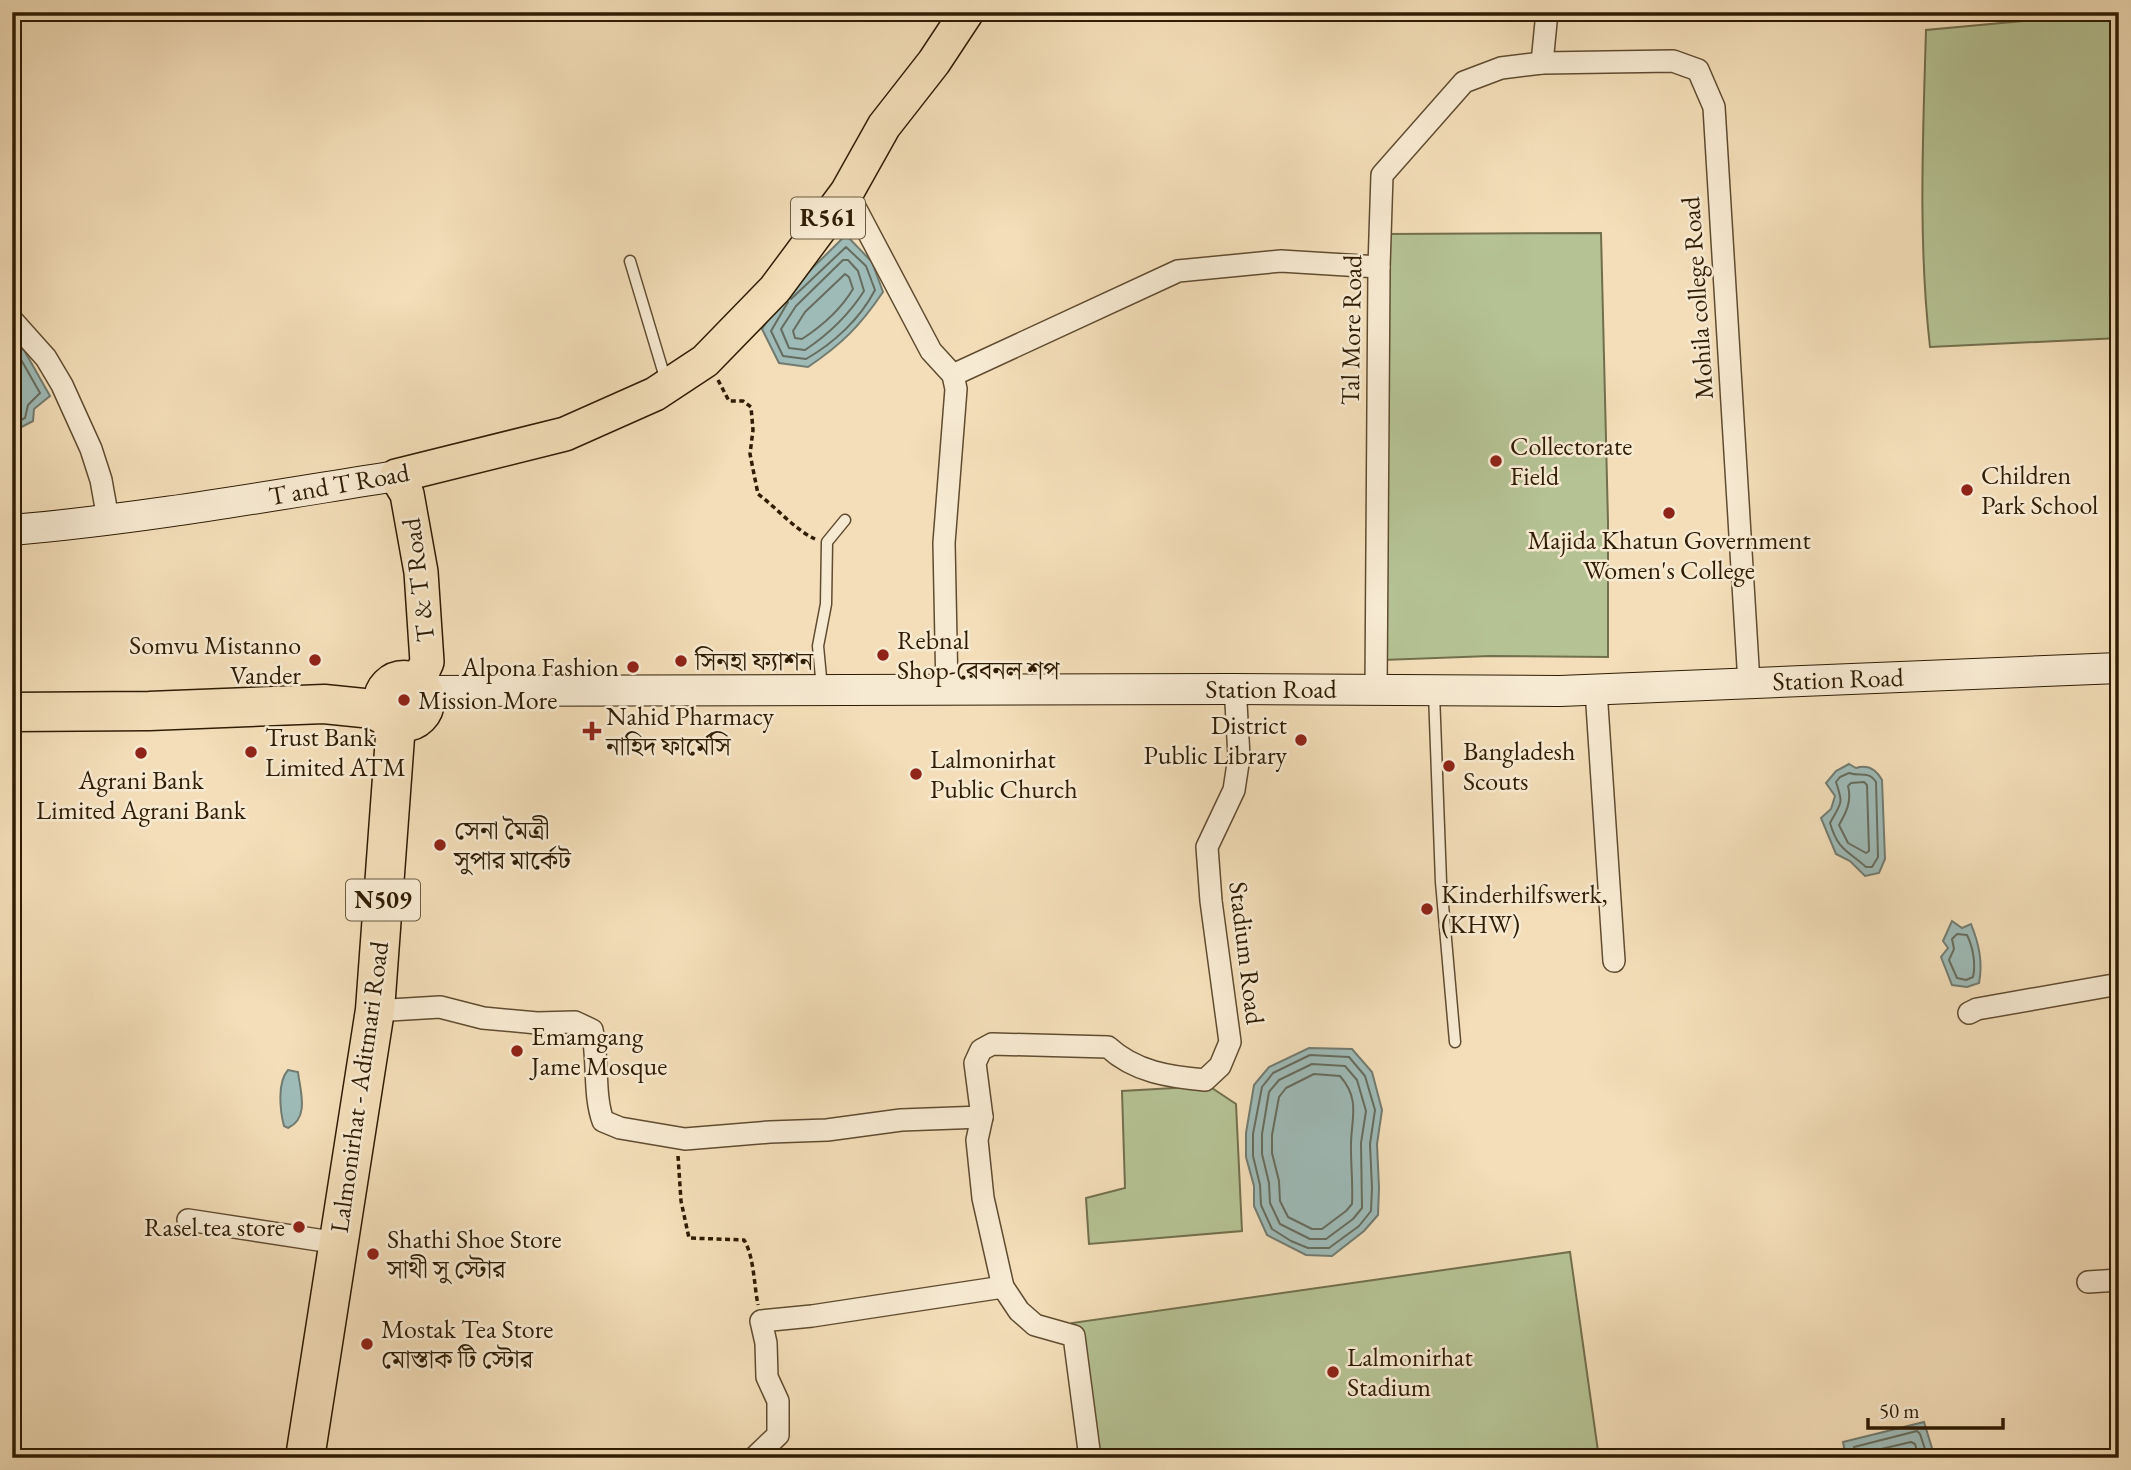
<svg xmlns="http://www.w3.org/2000/svg" width="2131" height="1470" viewBox="0 0 2131 1470" font-family="'EB Garamond','Noto Serif Bengali',serif">
  <rect width="100%" height="100%" fill="#f3deb9"/>
  <filter id="stains"><feTurbulence type="fractalNoise" baseFrequency=".00286" numOctaves="4"/><feColorMatrix values="0 0 0 0 .2 0 0 0 0 .09 0 0 0 0 .02 0 0 0 .5 -.17"/></filter>
  <radialGradient id="worn" r=".72"><stop offset=".6" stop-color="#630" stop-opacity="0"/><stop offset="1" stop-color="#630" stop-opacity=".3"/></radialGradient>
  <g fill="#b5c294" stroke="#726f4c" stroke-width="2">
    <path d="M 2119,12 L 2119,338 L 1930,347 C 1918,242 1923,135 1926,30 Z"/>
    <path d="M 1601,233 L 1608,522 L 1608,657 L 1490,656 L 1383,660 L 1386,234 Z"/>
    <path d="M 1209,1086 L 1236,1104 L 1242,1231 L 1089,1244 L 1086,1198 L 1125,1188 L 1122,1091 Z"/>
    <path d="M 1570,1252 L 1599,1458 L 1090,1458 L 1072,1323 Z"/>
  </g>
  <g fill="#9ebbb8" stroke="#727b70" stroke-width="2">
    <path d="M 846,235 L 872,262 L 883,292 C 860,326 842,344 808,367 L 779,363 L 762,329 L 784,296 Z"/>
    <path d="M 12,345 L 24,350 L 50,396 L 34,409 L 33,421 L 12,432 Z"/>
    <path d="M 1849,764 L 1856,768 C 1868,764 1876,769 1882,780 L 1885,859 L 1879,873 L 1865,876 L 1850,861 L 1836,854 L 1821,818 L 1831,809 L 1835,796 L 1826,783 L 1836,771 Z"/>
    <path d="M 1952,921 L 1962,928 L 1971,924 C 1979,944 1983,962 1979,983 L 1967,987 L 1952,985 L 1941,957 L 1948,948 L 1943,941 Z"/>
    <path d="M 1309,1048 L 1352,1049 L 1372,1072 L 1382,1110 L 1377,1144 L 1379,1188 L 1378,1215 L 1364,1231 L 1332,1256 L 1306,1255 L 1267,1235 L 1254,1206 L 1254,1186 L 1246,1157 L 1246,1133 L 1254,1085 L 1269,1067 Z"/>
    <path d="M 288,1070 L 298,1072 C 300,1090 310,1118 288,1128 L 284,1126 C 280,1111 277,1082 288,1070 Z"/>
    <path d="M 1924,1422 L 1935,1458 L 1846,1458 L 1843,1442 Z"/>
  </g>
  <g fill="none" stroke-linecap="round" stroke-linejoin="round">
    <g stroke="#666c5e" stroke-width="2">
      <path d="M 843,260 L 848,260 L 858,271 L 864,291 C 848,316 829,334 805,350 L 789,348 L 781,329 L 796,306 Z"/>
      <path d="M 845,274 L 849,277 L 853,289 C 841,309 822,326 802,339 L 795,338 L 793,331 L 805,312 Z"/>
      <path d="M 788,302 L 771,331 L 783,356 L 806,359 C 834,343 860,319 875,290 L 866,266 L 846,247 L 791,299"/>
      <path d="M 12,352 L 19,356 L 40,393 L 28,405 L 25,418 L 12,424"/>
      <path d="M 1849,773 C 1860,777 1868,770 1876,782 L 1878,857 L 1872,867 L 1866,867 C 1847,850 1838,850 1830,823 C 1841,802 1844,806 1836,782 L 1840,777 Z"/>
      <path d="M 1851,783 L 1864,782 L 1867,785 L 1869,851 L 1866,853 L 1848,843 L 1839,825 C 1846,813 1852,801 1848,786 Z"/>
      <path d="M 1957,934 L 1967,935 C 1973,947 1976,964 1973,977 L 1966,980 L 1957,978 L 1949,960 L 1954,949 L 1952,939 Z"/>
      <path d="M 1310,1055 L 1349,1057 L 1365,1076 L 1375,1110 L 1370,1144 L 1372,1188 L 1371,1211 L 1359,1226 L 1329,1248 L 1308,1248 L 1291,1241 L 1272,1229 L 1261,1205 L 1260,1185 L 1253,1156 L 1253,1134 L 1262,1087 L 1273,1073 Z"/>
      <path d="M 1312,1064 L 1345,1066 L 1357,1080 L 1366,1111 L 1361,1143 L 1362,1208 L 1353,1219 L 1326,1239 L 1310,1239 L 1280,1224 L 1270,1203 L 1269,1183 L 1262,1154 L 1262,1134 L 1269,1092 L 1279,1080 Z"/>
      <path d="M 1314,1074 L 1340,1076 C 1362,1101 1350,1121 1351,1149 C 1351,1167 1353,1185 1352,1204 L 1346,1211 L 1322,1229 L 1312,1229 L 1288,1217 L 1280,1201 L 1279,1181 L 1272,1153 L 1272,1135 L 1279,1097 L 1286,1088 Z"/>
      <path d="M 1853,1458 L 1854,1447 L 1917,1431 L 1920,1434 L 1928,1458"/>
      <path d="M 1862,1458 L 1864,1453 L 1911,1442 L 1915,1444 L 1919,1458"/>
    </g>
    <defs>
      <g id="lane">
        <path d="M 630,261 L 666,381"/>
        <path d="M 822,688 L 818,646 L 826,604 L 827,542 L 845,520"/>
        <path d="M 1434,693 L 1441,882 L 1455,1042"/>
      </g>
      <g id="street">
        <path d="M 1542,63 L 1547,12"/>
        <path d="M 847,192 L 931,351 L 953,375 L 956,389 L 944,543 L 947,691"/>
        <path d="M 12,320 L 46,358 L 62,385 L 91,449 L 101,480 L 108,519"/>
        <path d="M 953,375 L 1178,271 L 1281,261 L 1379,267"/>
        <path d="M 1376,690 L 1379,267 L 1382,175 L 1464,82 L 1501,68 L 1542,63 L 1673,61 L 1698,70 L 1714,107 L 1749,683"/>
        <path d="M 1596,690 L 1614,961"/>
        <path d="M 390,1010 L 440,1007 L 483,1018 L 537,1023 L 575,1022 L 592,1030 C 599,1060 593,1093 603,1121 L 620,1128 L 685,1139 L 770,1132 L 827,1130 L 901,1120 L 982,1117"/>
        <path d="M 1969,1013 L 1977,1009 L 2119,984"/>
        <path d="M 188,1220 L 338,1243"/>
        <path d="M 2088,1282 L 2119,1280"/>
        <path d="M 754,1458 L 778,1435 L 778,1401 L 767,1377 L 766,1343 L 761,1321 L 812,1316 L 1003,1287"/>
        <path d="M 1090,1458 L 1074,1336 L 1035,1325 L 1019,1311 L 1003,1287 L 983,1198 L 977,1140 L 982,1117 L 975,1063 L 981,1050 L 992,1044 L 1108,1047 C 1135,1072 1170,1077 1205,1080 L 1220,1066 L 1230,1042 L 1211,901 L 1207,847 L 1234,790 L 1239,757 L 1236,703 L 1232,689"/>
        <path d="M 2117,1458 L 2119,1456"/>
      </g>
      <g id="secondary">
        <path d="M 12,530 C 141,519 269,496 396,476"/>
        <path d="M 423,691 L 1232,689 L 1560,691 L 2119,668"/>
      </g>
      <path id="primary" d="M 417,684 L 427,662 L 421,572 L 407,494 L 396,476 L 565,434 L 655,394 L 705,361 L 775,289 L 847,192 L 884,126 L 934,62 L 967,12"/>
      <g id="highway">
        <circle cx="404" cy="701" r="21"/>
        <path d="M 12,712 L 149,711 L 324,704 L 373,709 L 391,719 L 395,737 L 375,1010 L 305,1458"/>
      </g>
    </defs>
    <use href="#lane" stroke="#604c30" stroke-width="13"/>
    <use href="#street" stroke="#604c30" stroke-width="24"/>
    <use href="#secondary" stroke="#2f1c03" stroke-width="32"/>
    <use href="#primary" stroke="#2f1c03" stroke-width="36"/>
    <use href="#highway" stroke="#2f1c03" stroke-width="41"/>
    <g stroke="#2f1c03" stroke-width="3.5" stroke-dasharray="5 3.5" stroke-linecap="butt">
      <path d="M 718,380 L 729,401 L 743,401 L 751,407 L 753,430 L 750,454 L 758,494 C 777,508 794,529 815,539"/>
      <path d="M 678,1156 L 681,1201 L 689,1238 L 744,1240 C 754,1256 754,1285 758,1305"/>
    </g>
    <use href="#lane" stroke="#f7ead2" stroke-width="10"/>
    <use href="#street" stroke="#f7ead2" stroke-width="21"/>
    <use href="#secondary" stroke="#f7ead2" stroke-width="30"/>
    <use href="#primary" stroke="#f3deb9" stroke-width="33"/>
    <use href="#highway" stroke="#f3deb9" stroke-width="38"/>
  </g>
  <g fill="#8f2418" stroke="#f7ead2" stroke-width="2.5">
    <circle cx="1496" cy="461" r="7"/>
    <circle cx="1967" cy="490" r="7"/>
    <circle cx="1669" cy="513" r="7"/>
    <circle cx="883" cy="655" r="7"/>
    <circle cx="315" cy="660" r="7"/>
    <circle cx="681" cy="661" r="7"/>
    <circle cx="633" cy="667" r="7"/>
    <circle cx="404" cy="700" r="7"/>
    <path d="M588.5 720.5h7v7h7v7h-7v7h-7v-7h-7v-7h7z"/>
    <circle cx="1301" cy="740" r="7"/>
    <circle cx="251" cy="752" r="7"/>
    <circle cx="141" cy="753" r="7"/>
    <circle cx="1449" cy="766" r="7"/>
    <circle cx="916" cy="774" r="7"/>
    <circle cx="440" cy="845" r="7"/>
    <circle cx="1427" cy="909" r="7"/>
    <circle cx="517" cy="1051" r="7"/>
    <circle cx="299" cy="1227" r="7"/>
    <circle cx="373" cy="1254" r="7"/>
    <circle cx="367" cy="1344" r="7"/>
    <circle cx="1333" cy="1372" r="7"/>
  </g>
  <g text-anchor="middle" stroke-width="5" stroke-linejoin="round" paint-order="stroke">
    <g fill="#f7ead2" stroke="#6b5a41" stroke-width="2">
      <rect x="791" y="197.5" width="74" height="41" rx="5"/>
      <rect x="346" y="879.5" width="74" height="41" rx="5"/>
    </g>
    <g font-size="24" font-weight="bold" fill="#2f1c03">
      <text x="828" y="226">R561</text>
      <text x="383" y="908">N509</text>
    </g>
    <g font-size="26" fill="#2f1c03" stroke="#f7ead2">
      <text transform="translate(1697 298) rotate(-94)" y="9">Mohila college Road</text>
      <text transform="translate(1351 330) rotate(-89)" y="9">Tal More Road</text>
      <text transform="translate(339 484) rotate(-10)" y="9">T and T Road</text>
      <text transform="translate(418 580) rotate(-97)" y="9">T &amp; T Road</text>
      <text transform="translate(1838 679) rotate(-2)" y="9">Station Road</text>
      <text x="1271" y="698">Station Road</text>
      <text transform="translate(1247 953) rotate(83)" y="9">Stadium Road</text>
      <text transform="translate(359 1087) rotate(-82)" y="9">Lalmonirhat - Aditmari Road</text>
    </g>
    <g font-size="26" fill="#2f1c03" stroke="#f7ead2" text-anchor="start">
      <text x="1510" y="455">Collectorate<tspan x="1510" dy="30">Field</tspan></text>
      <text x="1981" y="484">Children<tspan x="1981" dy="30">Park School</tspan></text>
      <text x="1669" y="549" text-anchor="middle">Majida Khatun Government<tspan x="1669" dy="30">Women's College</tspan></text>
      <text x="897" y="649">Rebnal<tspan x="897" dy="30">Shop-রেবনল শপ</tspan></text>
      <text x="301" y="654" text-anchor="end">Somvu Mistanno<tspan x="301" dy="30">Vander</tspan></text>
      <text x="695" y="670">সিনহা ফ্যাশন</text>
      <text x="619" y="676" text-anchor="end">Alpona Fashion</text>
      <text x="418" y="709">Mission More</text>
      <text x="606" y="725">Nahid Pharmacy<tspan x="606" dy="30">নাহিদ ফার্মেসি</tspan></text>
      <text x="1287" y="734" text-anchor="end">District<tspan x="1287" dy="30">Public Library</tspan></text>
      <text x="265" y="746">Trust Bank<tspan x="265" dy="30">Limited ATM</tspan></text>
      <text x="1463" y="760">Bangladesh<tspan x="1463" dy="30">Scouts</tspan></text>
      <text x="930" y="768">Lalmonirhat<tspan x="930" dy="30">Public Church</tspan></text>
      <text x="141" y="789" text-anchor="middle">Agrani Bank<tspan x="141" dy="30">Limited Agrani Bank</tspan></text>
      <text x="454" y="839">সেনা মৈত্রী<tspan x="454" dy="30">সুপার মার্কেট</tspan></text>
      <text x="1441" y="903">Kinderhilfswerk,<tspan x="1441" dy="30">(KHW)</tspan></text>
      <text x="531" y="1045">Emamgang<tspan x="531" dy="30">Jame Mosque</tspan></text>
      <text x="285" y="1236" text-anchor="end">Rasel tea store</text>
      <text x="387" y="1248">Shathi Shoe Store<tspan x="387" dy="30">সাথী সু স্টোর</tspan></text>
      <text x="381" y="1338">Mostak Tea Store<tspan x="381" dy="30">মোস্তাক টি স্টোর</tspan></text>
      <text x="1347" y="1366">Lalmonirhat<tspan x="1347" dy="30">Stadium</tspan></text>
    </g>
  </g>
  <rect width="2131" height="1470" fill="none" stroke="#f3deb9" stroke-width="42"/>
  <rect x="14" y="14" width="2103" height="1442" fill="none" stroke="#2f1c03" stroke-width="3.5"/>
  <rect x="21" y="21" width="2089" height="1428" fill="none" stroke="#2f1c03" stroke-width="2"/>
  <path d="M1868 1418v10h135v-10" fill="none" stroke="#2f1c03" stroke-width="3.5"/>
  <text x="1879" y="1418" font-size="21" fill="#2f1c03" stroke="#f7ead2" stroke-width="5" paint-order="stroke">50 m</text>
  <rect width="100%" height="100%" filter="url(#stains)"/>
  <rect width="100%" height="100%" fill="url(#worn)"/>
</svg>
